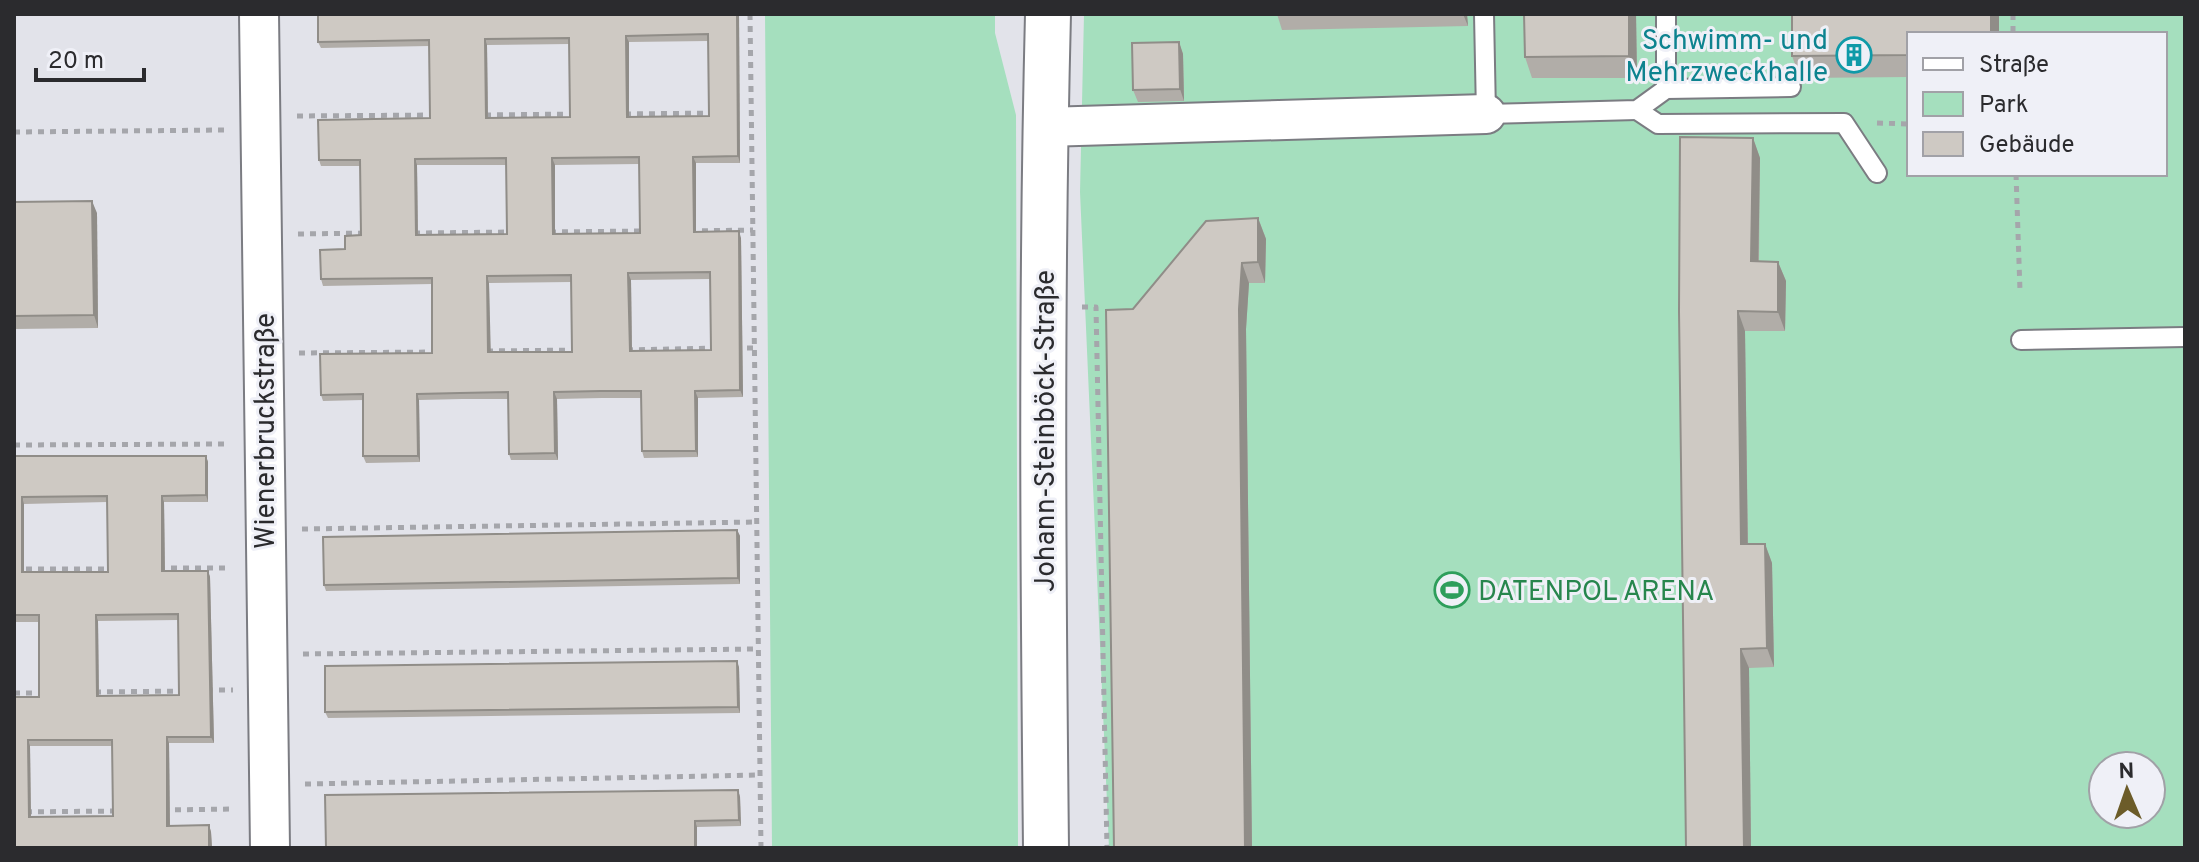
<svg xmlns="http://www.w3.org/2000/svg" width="2199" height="862" viewBox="0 0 2199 862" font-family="Overpass,sans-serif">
  <rect width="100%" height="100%" fill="#e2e3ea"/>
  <g fill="#a5dfbe" fill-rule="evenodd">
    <path d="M 765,14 L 995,14 L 995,33 L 1016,115 L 1018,848 L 772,848 Z"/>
    <path d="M 1084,14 L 2185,14 L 2185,848 L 1109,848 L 1080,192 ZM 1909,34 L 2165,34 L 2165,174 L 1909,174 ZM 2103,766 L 2151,766 L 2151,814 L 2103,814 Z"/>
  </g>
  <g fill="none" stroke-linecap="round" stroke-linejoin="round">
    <defs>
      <g id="lane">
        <path d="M 1484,14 L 1486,114 L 1637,110 L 1666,89 L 1791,87"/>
        <path d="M 1666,14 L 1666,89"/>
        <path d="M 1637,110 L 1658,124 L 1844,123 L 1877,173"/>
        <path d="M 2021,340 L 2185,337"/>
      </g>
      <g id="street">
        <path d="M 259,14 L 270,848"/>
        <path d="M 1045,127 L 1486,114"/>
      </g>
      <path id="secondary" d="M 1046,848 C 1043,570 1041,292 1048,14"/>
    </defs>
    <use href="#lane" stroke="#7b7c82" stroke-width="22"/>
    <use href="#street" stroke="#7b7c82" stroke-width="42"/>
    <use href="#secondary" stroke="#7b7c82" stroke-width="48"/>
    <g stroke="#a5a6ab" stroke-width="5" stroke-dasharray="6 6" stroke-linecap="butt">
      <path d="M 750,14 L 761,848"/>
      <path d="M 2013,14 L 2013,34"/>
      <path d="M 625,114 L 715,113"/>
      <path d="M 485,115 L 575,114"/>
      <path d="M 297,116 L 435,115"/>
      <path d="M 1877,123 L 1909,124"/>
      <path d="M 14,132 L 225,130"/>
      <path d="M 2016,174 L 2020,291"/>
      <path d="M 690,231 L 753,230"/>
      <path d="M 550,232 L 644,231"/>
      <path d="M 414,233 L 512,232"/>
      <path d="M 298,234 L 368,233"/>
      <path d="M 1082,307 L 1096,307 L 1107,848"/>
      <path d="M 735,348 L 754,348"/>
      <path d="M 627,350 L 717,348"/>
      <path d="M 487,351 L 577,350"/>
      <path d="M 299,353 L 437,352"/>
      <path d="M 14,445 L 229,444"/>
      <path d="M 302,529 L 756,522"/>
      <path d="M 159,568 L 229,568"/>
      <path d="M 14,569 L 113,569"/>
      <path d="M 303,654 L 758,649"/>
      <path d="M 207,690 L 233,690"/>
      <path d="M 95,692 L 185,691"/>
      <path d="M 14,693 L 45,693"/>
      <path d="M 305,784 L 760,775"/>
      <path d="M 163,810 L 233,809"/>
      <path d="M 14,812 L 117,811"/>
    </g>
    <use href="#lane" stroke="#fff" stroke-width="18"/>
    <use href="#street" stroke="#fff" stroke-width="38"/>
    <use href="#secondary" stroke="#fff" stroke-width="44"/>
  </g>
  <g fill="#b1ada8" fill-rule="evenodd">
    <path d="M 739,14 L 740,163 L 696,163 L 696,232 L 741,238 L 743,397 L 698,398 L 698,457 L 644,458 L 642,451 L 641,398 L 602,398 L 557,399 L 558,460 L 511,460 L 509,454 L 509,399 L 462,399 L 419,400 L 420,462 L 366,463 L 363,456 L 363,400 L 323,401 L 321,395 L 432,353 L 432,284 L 323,286 L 321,279 L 345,249 L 361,235 L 361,166 L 321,166 L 319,160 L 430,118 L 429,46 L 321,48 L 318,42 ZM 708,41 L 709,116 L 629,117 L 629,42 ZM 569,44 L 570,117 L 488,118 L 487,45 ZM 639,164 L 640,233 L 555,234 L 555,165 ZM 417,165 L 506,165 L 507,234 L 418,235 ZM 710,279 L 711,350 L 632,351 L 631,280 ZM 571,282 L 572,352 L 490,352 L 489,283 Z"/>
    <path d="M 1277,14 L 1467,14 L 1468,26 L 1282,30 Z"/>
    <path d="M 1524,14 L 1636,14 L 1637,78 L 1532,78 L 1525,57 Z"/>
    <path d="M 1792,14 L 1999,14 L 1999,34 L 1909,34 L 1909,77 L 1800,78 L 1792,56 Z"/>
    <path d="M 1179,42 L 1183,54 L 1184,101 L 1138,102 L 1133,90 Z"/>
    <path d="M 1753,138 L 1760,158 L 1759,262 L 1778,262 L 1786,281 L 1785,331 L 1745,331 L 1748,544 L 1765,544 L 1772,563 L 1774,667 L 1749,668 L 1751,848 L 1686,848 Z"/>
    <path d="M 14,202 L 97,213 L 98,328 L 14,329 Z"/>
    <path d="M 1258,218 L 1266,239 L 1265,283 L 1249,283 L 1246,329 L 1252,848 L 1114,848 L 1133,309 Z"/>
    <path d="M 14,456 L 206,456 L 208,462 L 208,502 L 164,502 L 165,571 L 208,571 L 210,577 L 214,743 L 169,743 L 170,825 L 209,825 L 211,832 L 212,848 L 14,848 L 14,697 L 39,697 L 39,622 L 14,622 ZM 107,502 L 108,572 L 24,572 L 24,504 ZM 178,620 L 179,695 L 99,696 L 98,621 ZM 30,746 L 112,746 L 113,816 L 31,817 Z"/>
    <path d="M 737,530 L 740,536 L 740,584 L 326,591 L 324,585 Z"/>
    <path d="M 739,667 L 740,713 L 328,718 L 325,712 Z"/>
    <path d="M 738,790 L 740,797 L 741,826 L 697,827 L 325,795 Z"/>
  </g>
  <g fill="#908d88">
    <path d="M 737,14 L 739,14 L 740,163 L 738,156 Z"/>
    <path d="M 1463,14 L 1467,14 L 1468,26 Z"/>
    <path d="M 1629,14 L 1636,14 L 1637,78 L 1629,56 Z"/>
    <rect x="1991" y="14" width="8" height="20"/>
    <path d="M 626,36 L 629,42 L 629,123 L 627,117 Z"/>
    <path d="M 485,39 L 487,45 L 488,124 L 486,118 Z"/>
    <path d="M 1179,42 L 1183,54 L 1184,101 L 1180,89 Z"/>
    <path d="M 1753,138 L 1760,158 L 1758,281 L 1751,261 Z"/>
    <path d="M 693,157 L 696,163 L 696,239 L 694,232 Z"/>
    <path d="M 552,158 L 555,165 L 555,240 L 553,234 Z"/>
    <path d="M 415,159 L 417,165 L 418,241 L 416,235 Z"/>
    <path d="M 92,201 L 97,213 L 98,328 L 94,315 Z"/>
    <path d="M 1258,218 L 1266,239 L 1265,283 L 1258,262 Z"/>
    <path d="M 739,231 L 741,238 L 743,397 L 740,390 Z"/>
    <path d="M 1778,262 L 1786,281 L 1785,331 L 1778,312 Z"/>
    <path d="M 1242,263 L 1249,283 L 1246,329 L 1252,848 L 1245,848 L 1239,309 Z"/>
    <path d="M 628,273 L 631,280 L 632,357 L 630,351 Z"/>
    <path d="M 487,276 L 489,283 L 491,359 L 488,352 Z"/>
    <path d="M 1738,311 L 1745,331 L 1748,564 L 1741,544 Z"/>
    <path d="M 695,391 L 698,398 L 698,457 L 696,451 Z"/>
    <path d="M 554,392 L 557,399 L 558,460 L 555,453 Z"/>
    <path d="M 417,394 L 419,400 L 420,462 L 418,456 Z"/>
    <path d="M 206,456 L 208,462 L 208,502 L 206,495 Z"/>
    <path d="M 162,496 L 164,502 L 165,578 L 162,571 Z"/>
    <path d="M 22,497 L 24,504 L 24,578 L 22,572 Z"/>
    <path d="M 737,530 L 740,536 L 740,584 L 738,578 Z"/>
    <path d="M 1765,544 L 1772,563 L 1774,667 L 1767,648 Z"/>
    <path d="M 208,571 L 210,577 L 214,743 L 211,737 Z"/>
    <path d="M 96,615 L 98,621 L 99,703 L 97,696 Z"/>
    <path d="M 1741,649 L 1749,668 L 1751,848 L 1744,848 Z"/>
    <path d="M 737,661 L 739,667 L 740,713 L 738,707 Z"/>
    <path d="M 167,737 L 169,743 L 170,832 L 167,826 Z"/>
    <path d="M 28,740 L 30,746 L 31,823 L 29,817 Z"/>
    <path d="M 738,790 L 740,797 L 741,826 L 739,820 Z"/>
    <path d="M 695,821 L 697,827 L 697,848 L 695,848 Z"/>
    <path d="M 209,825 L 211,832 L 212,848 L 209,848 Z"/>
  </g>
  <g fill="#cec9c3" stroke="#908d88" stroke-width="2" fill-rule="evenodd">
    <path d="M 318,14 L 737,14 L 738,156 L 693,157 L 694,232 L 739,231 L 740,390 L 695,391 L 696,451 L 642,451 L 641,391 L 600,391 L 554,392 L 555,453 L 509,454 L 508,392 L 460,393 L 417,394 L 418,456 L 363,456 L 363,394 L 321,395 L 320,354 L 432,353 L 432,278 L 321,279 L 320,250 L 345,249 L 345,236 L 361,235 L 360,160 L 319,160 L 318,120 L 430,118 L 429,40 L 318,42 ZM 708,34 L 709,116 L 627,117 L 626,36 ZM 569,38 L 570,117 L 486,118 L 485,39 ZM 639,157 L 640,233 L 553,234 L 552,158 ZM 506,158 L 507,234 L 416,235 L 415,159 ZM 710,272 L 711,350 L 630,351 L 628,273 ZM 571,275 L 572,352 L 488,352 L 487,276 Z"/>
    <path d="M 1524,14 L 1629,14 L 1629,56 L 1525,57 Z"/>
    <path d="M 1792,14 L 1991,14 L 1991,34 L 1909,34 L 1909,55 L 1792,56 Z"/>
    <path d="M 1179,42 L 1180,89 L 1133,90 L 1132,43 Z"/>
    <path d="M 1680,137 L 1753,138 L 1751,261 L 1778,262 L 1778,312 L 1738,311 L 1741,544 L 1765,544 L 1767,648 L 1741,649 L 1744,848 L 1686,848 L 1679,311 Z"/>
    <path d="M 92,201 L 94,315 L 14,316 L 14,202 Z"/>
    <path d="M 1258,218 L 1258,262 L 1242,263 L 1239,309 L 1245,848 L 1114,848 L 1106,310 L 1133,309 L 1206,221 Z"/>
    <path d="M 14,456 L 206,456 L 206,495 L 162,496 L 162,571 L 208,571 L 211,737 L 167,737 L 167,826 L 209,825 L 209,848 L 14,848 L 14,697 L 39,697 L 39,615 L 14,615 ZM 107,496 L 108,572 L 22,572 L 22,497 ZM 178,614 L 179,695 L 97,696 L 96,615 ZM 28,740 L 112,740 L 113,816 L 29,817 Z"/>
    <path d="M 737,530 L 738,578 L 324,585 L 323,537 Z"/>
    <path d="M 737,661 L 738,707 L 325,712 L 325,666 Z"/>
    <path d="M 738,790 L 739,820 L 695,821 L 695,848 L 326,848 L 325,795 Z"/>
  </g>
  <defs>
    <symbol id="building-ring" viewBox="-11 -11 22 22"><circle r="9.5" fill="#eff0f7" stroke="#0f9aa8" stroke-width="1.5"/><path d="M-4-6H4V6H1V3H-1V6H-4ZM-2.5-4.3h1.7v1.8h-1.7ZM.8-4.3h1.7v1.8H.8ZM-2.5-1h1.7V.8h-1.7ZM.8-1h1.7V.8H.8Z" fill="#0f9aa8"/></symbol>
    <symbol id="stadium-ring" viewBox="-11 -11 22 22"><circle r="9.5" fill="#eff0f7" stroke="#2e9e5b" stroke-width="1.5"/><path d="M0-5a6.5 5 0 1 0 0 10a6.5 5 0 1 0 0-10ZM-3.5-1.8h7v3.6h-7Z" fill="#2e9e5b"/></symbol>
  </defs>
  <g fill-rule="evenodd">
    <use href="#building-ring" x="1834" y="35" width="40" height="40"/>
    <use href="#stadium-ring" x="1432" y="570" width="40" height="40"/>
  </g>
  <g text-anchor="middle" stroke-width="6" stroke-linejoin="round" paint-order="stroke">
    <g font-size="28" fill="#0d838f" stroke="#eff0f7" text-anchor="end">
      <text x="1828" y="49">Schwimm- und<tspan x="1828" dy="32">Mehrzweckhalle</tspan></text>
    </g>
    <g font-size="28" fill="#2b2b2e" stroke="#eff0f7">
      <text transform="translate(264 431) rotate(-90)" y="10">Wienerbruckstraße</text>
      <text transform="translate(1044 431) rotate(-90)" y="10">Johann-Steinböck-Straße</text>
    </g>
    <g font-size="28" fill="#27864d" stroke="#eff0f7" text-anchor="start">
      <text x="1478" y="600">DATENPOL ARENA</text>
    </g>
  </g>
  <rect width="2199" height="862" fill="none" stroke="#2b2b2e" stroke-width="32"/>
  <rect x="1907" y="32" width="260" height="144" fill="#eff0f7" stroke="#a1a1a7" stroke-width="2"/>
  <rect x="1923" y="58" width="40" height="12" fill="#ffffff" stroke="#a1a1a7" stroke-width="2"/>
  <text x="1979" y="72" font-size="24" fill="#2b2b2e">Straße</text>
  <rect x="1923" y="92" width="40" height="24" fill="#a5dfbe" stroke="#a1a1a7" stroke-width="2"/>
  <text x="1979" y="112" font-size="24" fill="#2b2b2e">Park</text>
  <rect x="1923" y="132" width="40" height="24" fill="#cec9c3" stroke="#a1a1a7" stroke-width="2"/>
  <text x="1979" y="152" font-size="24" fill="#2b2b2e">Gebäude</text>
  <g transform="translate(2127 790) rotate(358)"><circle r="38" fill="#eff0f7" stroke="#a1a1a7" stroke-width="2"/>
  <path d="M0-6L14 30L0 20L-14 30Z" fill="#6c5c29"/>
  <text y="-12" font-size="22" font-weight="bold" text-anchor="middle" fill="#2b2b2e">N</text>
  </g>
  <path d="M36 68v12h108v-12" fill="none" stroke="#2b2b2e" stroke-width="4"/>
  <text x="48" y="68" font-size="24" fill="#2b2b2e" stroke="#eff0f7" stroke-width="6" paint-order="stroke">20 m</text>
</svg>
